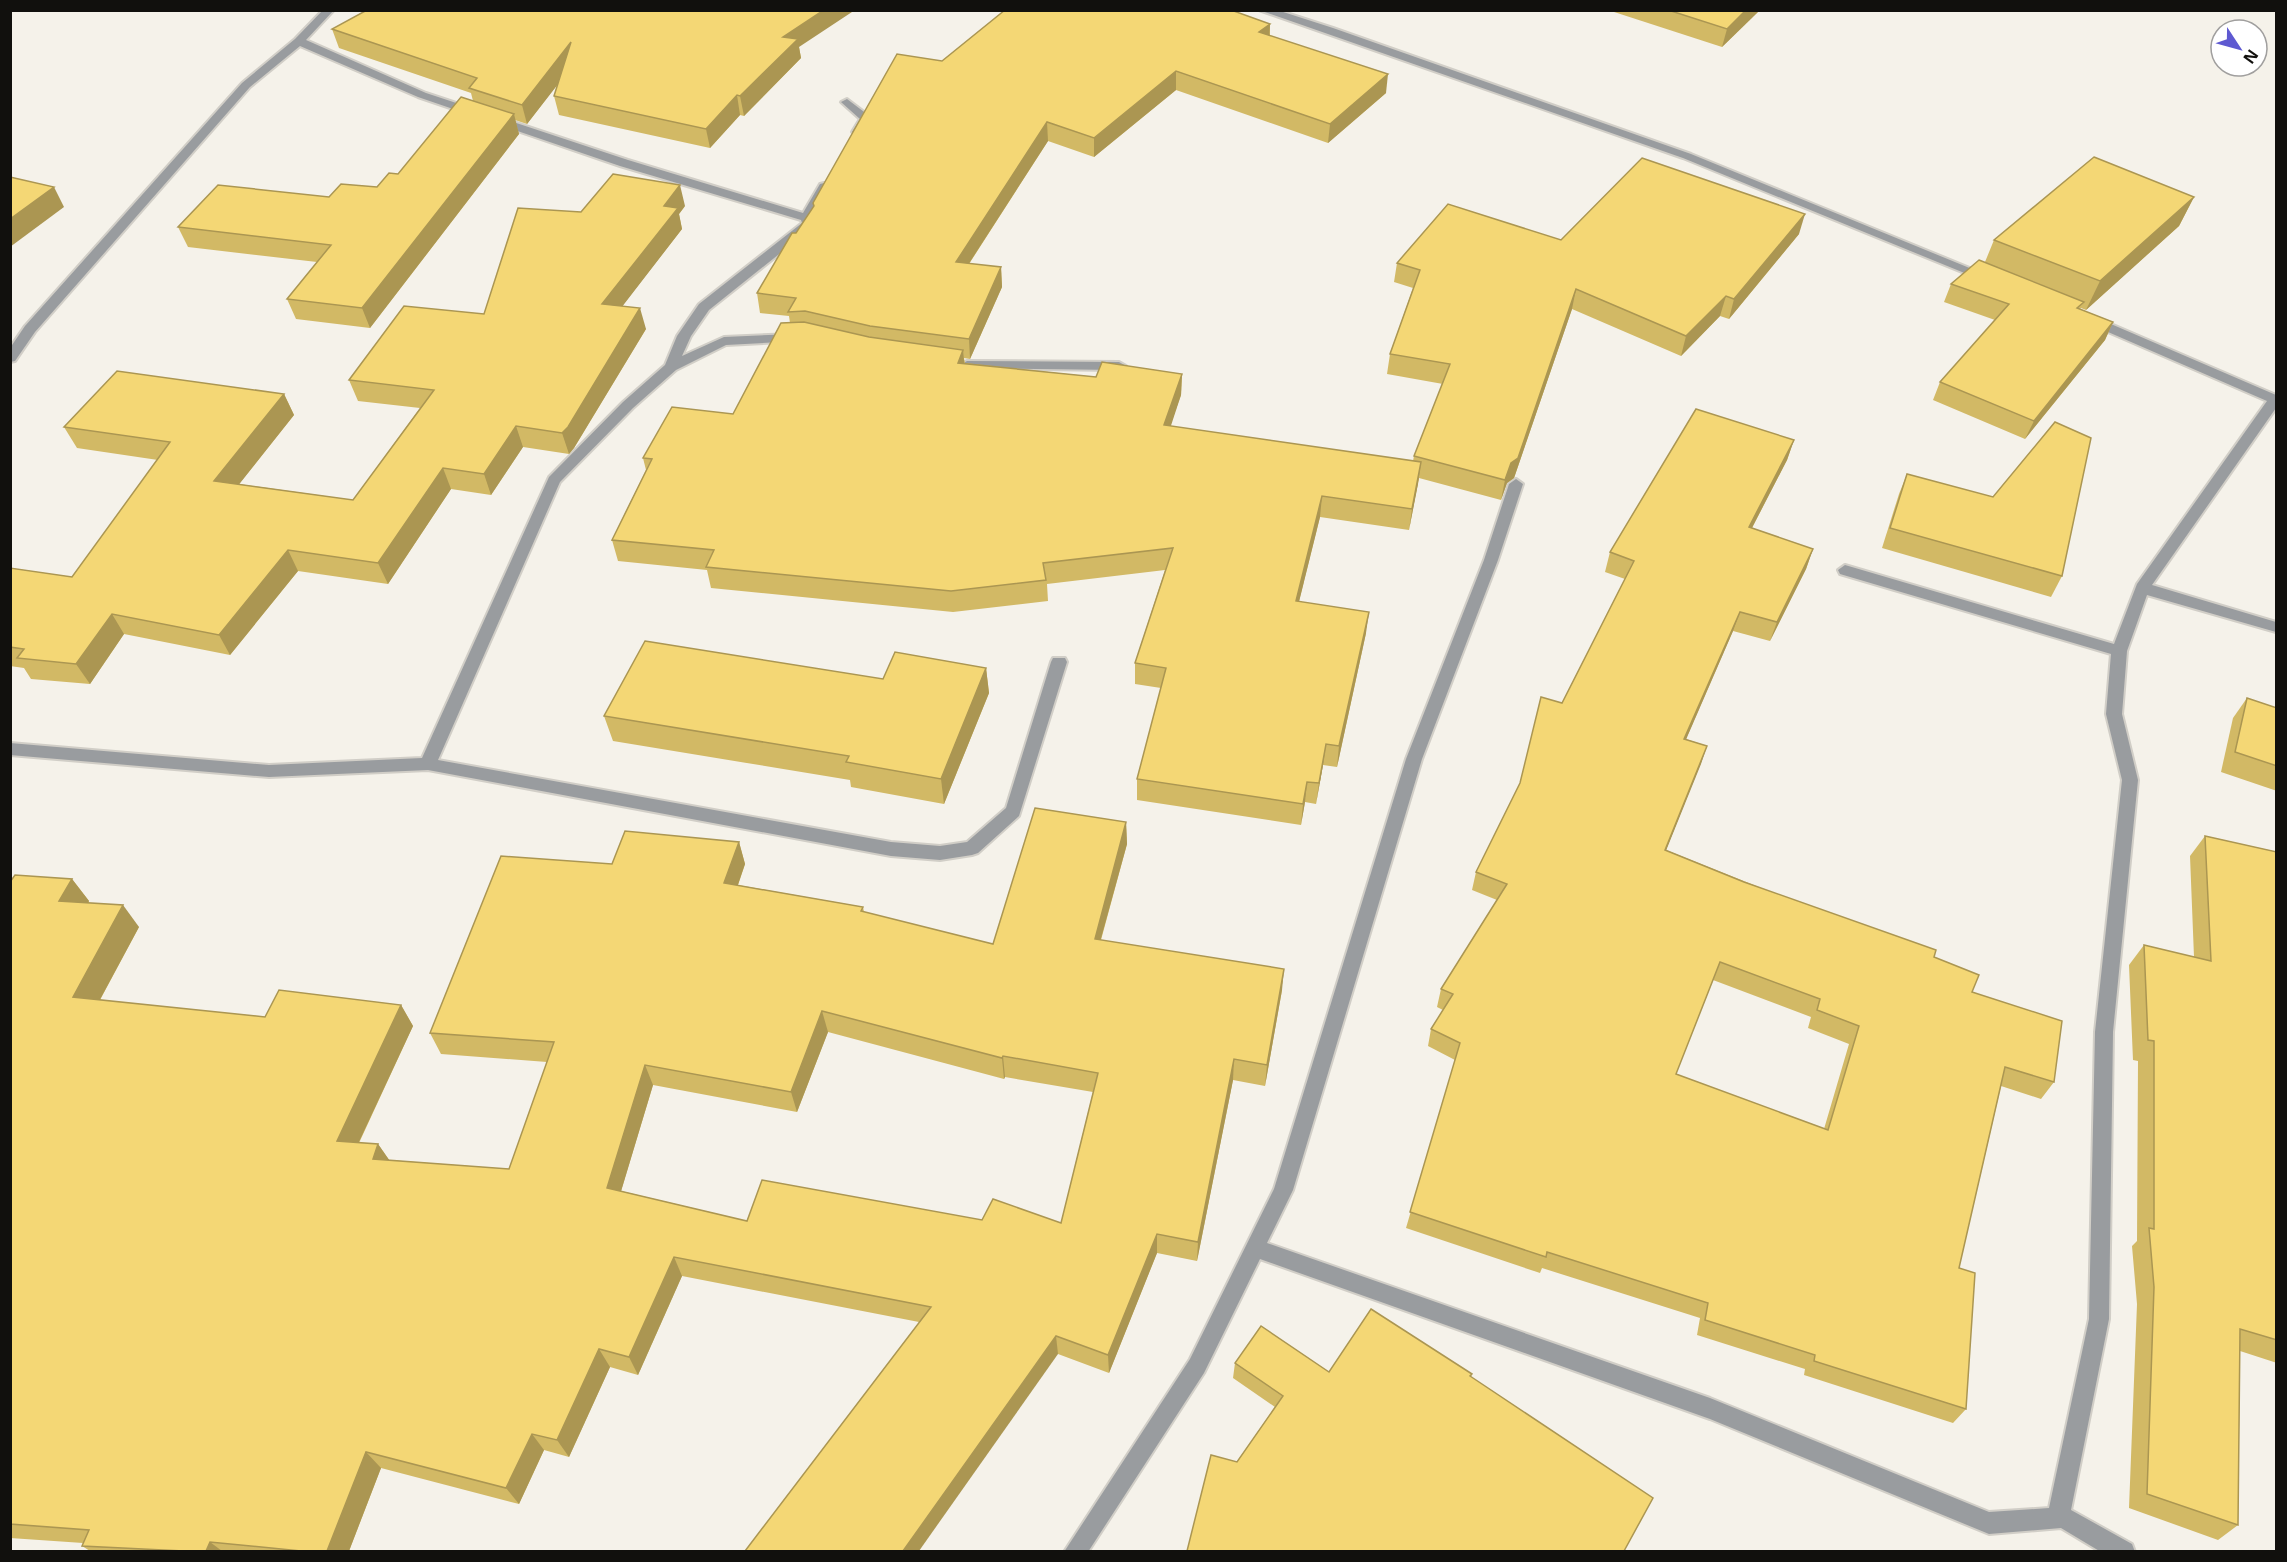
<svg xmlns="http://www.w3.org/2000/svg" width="2287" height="1562" viewBox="0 0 2287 1562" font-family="'Open Sans',sans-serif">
  <rect width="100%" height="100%" fill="#f5f2ea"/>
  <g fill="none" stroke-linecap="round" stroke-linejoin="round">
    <defs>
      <g id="minor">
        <path d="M 323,10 L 334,10 L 306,40 L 426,93 L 628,160 L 803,213 L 820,184 L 824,183 L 830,187 L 812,218 L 815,224 L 813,227 L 709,310 L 691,336 L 682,356 L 724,337 L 794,334 L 801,338 L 799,341 L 726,345 L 676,370 L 633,408 L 560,482 L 438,760 L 891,842 L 940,846 L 967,842 L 1006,808 L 1051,662 L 1053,658 L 1065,658 L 1067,662 L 1019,816 L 978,853 L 972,855 L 940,860 L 891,856 L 428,770 L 269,777 L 10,755 L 10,743 L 269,765 L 422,758 L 549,477 L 623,402 L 665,365 L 677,336 L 699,304 L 802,223 L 801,220 L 620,166 L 418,97 L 300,46 L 250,87 L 35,332 L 15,361 L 10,362 L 10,348 L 25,326 L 242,83 L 295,39 Z"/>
        <path d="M 1259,10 L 1277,10 L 1333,28 L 1691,154 L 1994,278 L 1988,282 L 1984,281 L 1683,158 Z"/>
        <path d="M 847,99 L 872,118 L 862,134 L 858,135 L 852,132 L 860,119 L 841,102 Z"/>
        <path d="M 2090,315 L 2276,395 L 2276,408 L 2152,585 L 2276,622 L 2276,632 L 2147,595 L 2127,651 L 2122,714 L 2138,780 L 2113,1032 L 2109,1319 L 2071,1510 L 2132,1544 L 2135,1552 L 2101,1552 L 2061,1528 L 1989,1534 L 1710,1419 L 1260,1259 L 1204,1373 L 1088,1552 L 1064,1552 L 1190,1359 L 1274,1189 L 1406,759 L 1484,560 L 1509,484 L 1516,479 L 1523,484 L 1498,560 L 1422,759 L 1293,1190 L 1267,1243 L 1710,1398 L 1989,1512 L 2049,1508 L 2089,1319 L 2095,1032 L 2122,780 L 2106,714 L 2111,654 L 1840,574 L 1838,570 L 1845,565 L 2114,644 L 2137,584 L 2267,401 L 2085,322 L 2084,319 L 2085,316 Z"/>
        <path d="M 967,361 L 1119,362 L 1126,366 L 1119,370 L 962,368 L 960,365 Z"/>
      </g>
    </defs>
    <use href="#minor" stroke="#d1cec7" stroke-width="4"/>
    <use href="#minor" fill="#999c9f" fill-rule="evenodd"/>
  </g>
  <g fill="#d2b965" fill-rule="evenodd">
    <path d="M 1611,10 L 1760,10 L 1722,47 L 1611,11 Z"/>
    <path d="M 1270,24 L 1270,36 L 1386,93 L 1328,143 L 1176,90 L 1094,157 L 1048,141 L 969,264 L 1001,267 L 1002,287 L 970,359 L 964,358 L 965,363 L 1096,377 L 1182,374 L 1181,395 L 1170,426 L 1413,461 L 1414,456 L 1443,384 L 1387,374 L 1390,354 L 1413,288 L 1394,282 L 1397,263 L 1561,240 L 1799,234 L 1729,319 L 1720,316 L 1681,356 L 1572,309 L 1514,478 L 1507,483 L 1501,500 L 1419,478 L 1409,530 L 1320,517 L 1299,601 L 1366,633 L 1337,767 L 1323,765 L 1316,804 L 1305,802 L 1301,825 L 1137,800 L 1137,779 L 1161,688 L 1135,684 L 1135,663 L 1165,570 L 1047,584 L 1048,601 L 953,612 L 711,588 L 707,570 L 618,561 L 612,540 L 646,470 L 643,458 L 733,414 L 790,323 L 789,316 L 760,313 L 757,293 L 796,233 L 942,61 Z"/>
    <path d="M 332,29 L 799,47 L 801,58 L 744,116 L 740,115 L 710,148 L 559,115 L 554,96 L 557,85 L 527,124 L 515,120 L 519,134 L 370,328 L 296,319 L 287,299 L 317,262 L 188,247 L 178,227 L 377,187 L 398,174 L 473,101 L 471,93 L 339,48 Z"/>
    <path d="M 2194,197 L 2179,226 L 2086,310 L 2081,308 L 2080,309 L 2113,322 L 2105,340 L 2025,439 L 1933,400 L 1940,382 L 1995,320 L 1944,302 L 1951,284 L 1985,262 L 1994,240 Z"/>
    <path d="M 685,206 L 679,214 L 682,229 L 622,306 L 646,329 L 574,448 L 569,454 L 523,447 L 491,495 L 451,489 L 388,584 L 298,571 L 230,655 L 124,634 L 90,684 L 31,679 L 24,668 L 10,666 L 10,568 L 72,577 L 158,460 L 77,448 L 64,427 L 284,394 L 294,415 L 239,484 L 353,500 L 420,408 L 358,401 L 349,380 L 484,314 Z"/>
    <path d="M 1794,440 L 1787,460 L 1752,528 L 1813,549 L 1806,569 L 1770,641 L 1733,631 L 1686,739 L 1707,746 L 1666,850 L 1934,957 L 1972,992 L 2054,1082 L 2041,1099 L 2001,1086 L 1959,1268 L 1966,1409 L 1953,1423 L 1804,1375 L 1805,1369 L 1697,1335 L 1700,1318 L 1542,1268 L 1540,1273 L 1406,1228 L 1455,1060 L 1428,1046 L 1431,1029 L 1443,1010 L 1437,1007 L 1441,989 L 1497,900 L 1472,890 L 1476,872 L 1625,579 L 1605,572 L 1610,552 ZM 1713,980 L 1811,1017 L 1808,1028 L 1849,1044 L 1824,1129 L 1676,1074 Z"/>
    <path d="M 1907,474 L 2062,576 L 2051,597 L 1882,548 L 1899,494 Z"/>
    <path d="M 986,668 L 989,693 L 944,804 L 851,787 L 850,780 L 613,741 L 604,716 L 883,679 Z"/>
    <path d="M 2247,698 L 2277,708 L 2277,791 L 2221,772 L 2233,718 Z"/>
    <path d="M 1126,822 L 1127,844 L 1101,940 L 1282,990 L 1265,1086 L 1233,1080 L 1197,1261 L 1157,1253 L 1109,1373 L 1058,1354 L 919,1322 L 682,1276 L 638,1375 L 610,1367 L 569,1457 L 544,1450 L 519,1504 L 381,1468 L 349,1551 L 90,1551 L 82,1546 L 83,1543 L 10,1538 L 10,882 L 72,879 L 89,901 L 88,903 L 139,927 L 100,1000 L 265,1017 L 401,1005 L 413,1026 L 359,1143 L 378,1144 L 389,1160 L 509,1169 L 547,1062 L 441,1054 L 430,1033 L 612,864 L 739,842 L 745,864 L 738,885 L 863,907 L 864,912 L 993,944 ZM 828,1032 L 1004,1079 L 1005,1077 L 1093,1092 L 1061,1223 L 982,1220 L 747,1221 L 621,1191 L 653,1085 L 797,1112 Z"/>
    <path d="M 2205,836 L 2277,852 L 2277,1363 L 2240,1351 L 2238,1525 L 2218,1540 L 2129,1508 L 2137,1304 L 2132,1246 L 2137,1241 L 2138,1061 L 2133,1060 L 2129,965 L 2144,945 L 2194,957 L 2190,856 Z"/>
    <path d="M 1235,1363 L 1329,1372 L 1472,1374 L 1471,1377 L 1237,1462 L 1275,1407 L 1233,1378 Z"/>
  </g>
  <g fill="#ab9652">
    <path d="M 824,10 L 855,10 L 799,47 L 801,58 L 744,116 L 740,96 L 783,37 Z"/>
    <path d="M 1746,10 L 1760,10 L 1722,47 L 1727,29 Z"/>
    <path d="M 1270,24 L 1269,43 L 1259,32 Z"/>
    <path d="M 571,42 L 576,61 L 527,124 L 522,105 Z"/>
    <path d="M 1176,71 L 1176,90 L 1094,157 L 1094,138 Z"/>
    <path d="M 1388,74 L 1386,93 L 1328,143 L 1330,124 Z"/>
    <path d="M 737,95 L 740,115 L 710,148 L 706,129 Z"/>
    <path d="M 514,114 L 519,134 L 370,328 L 362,308 Z"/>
    <path d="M 1047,122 L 1048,141 L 957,282 L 956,262 Z"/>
    <path d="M 680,185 L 685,206 L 679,214 L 682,229 L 608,325 L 602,304 L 664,206 Z"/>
    <path d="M 54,187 L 64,207 L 10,247 L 10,219 Z"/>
    <path d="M 2194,197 L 2179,226 L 2086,310 L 2100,281 Z"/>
    <path d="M 1805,214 L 1799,234 L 1729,319 L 1734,299 Z"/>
    <path d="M 1001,267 L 1002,287 L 970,359 L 969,339 Z"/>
    <path d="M 1576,289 L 1572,309 L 1514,478 L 1507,483 L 1501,500 L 1505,480 L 1511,463 Z"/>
    <path d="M 1726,296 L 1720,316 L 1681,356 L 1686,336 Z"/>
    <path d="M 640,308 L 646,329 L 574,448 L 569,454 L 562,433 Z"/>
    <path d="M 2113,322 L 2105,340 L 2025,439 L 2034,421 Z"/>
    <path d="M 963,350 L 965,371 L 958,363 Z"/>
    <path d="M 1182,374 L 1181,395 L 1164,447 L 1164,425 Z"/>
    <path d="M 284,394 L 294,415 L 225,502 L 214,481 Z"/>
    <path d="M 516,426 L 523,447 L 491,495 L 484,474 Z"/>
    <path d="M 1794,440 L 1787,460 L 1742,547 L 1749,527 Z"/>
    <path d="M 1421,462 L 1418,484 L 1409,530 L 1412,509 Z"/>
    <path d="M 443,468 L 451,489 L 388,584 L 378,563 Z"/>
    <path d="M 1322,496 L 1320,517 L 1294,622 L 1296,601 Z"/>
    <path d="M 1813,549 L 1806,569 L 1770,641 L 1777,622 Z"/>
    <path d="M 288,550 L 298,571 L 230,655 L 219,635 Z"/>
    <path d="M 1369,612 L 1366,633 L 1337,767 L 1339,746 Z"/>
    <path d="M 1740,612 L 1733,631 L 1678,758 L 1684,739 Z"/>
    <path d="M 112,614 L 124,634 L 90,684 L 76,664 Z"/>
    <path d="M 986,668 L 989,693 L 944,804 L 941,779 Z"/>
    <path d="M 1326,744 L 1323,765 L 1316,804 L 1319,783 Z"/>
    <path d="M 1707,746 L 1701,764 L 1659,868 L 1665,850 Z"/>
    <path d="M 1307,782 L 1305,802 L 1301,825 L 1303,804 Z"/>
    <path d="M 1126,822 L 1127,844 L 1095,960 L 1095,939 Z"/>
    <path d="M 739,842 L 745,864 L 731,905 L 724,883 Z"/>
    <path d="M 72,879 L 89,901 L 76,923 L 59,901 Z"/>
    <path d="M 123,905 L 139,927 L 90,1018 L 73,997 Z"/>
    <path d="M 1284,969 L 1282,990 L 1265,1086 L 1267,1065 Z"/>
    <path d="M 401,1005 L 413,1026 L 350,1161 L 337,1141 Z"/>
    <path d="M 822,1011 L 828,1032 L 797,1112 L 791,1092 Z"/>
    <path d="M 1003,1056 L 1005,1077 L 1004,1079 L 1002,1058 Z"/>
    <path d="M 1234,1059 L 1233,1080 L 1197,1261 L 1198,1242 Z"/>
    <path d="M 645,1065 L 653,1085 L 616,1208 L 607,1188 Z"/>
    <path d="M 378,1144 L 392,1164 L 373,1159 Z"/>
    <path d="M 1157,1234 L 1157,1253 L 1109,1373 L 1108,1355 Z"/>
    <path d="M 674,1257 L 682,1276 L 638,1375 L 629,1357 Z"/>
    <path d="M 1056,1336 L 1058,1354 L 919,1551 L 903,1551 Z"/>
    <path d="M 599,1349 L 610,1367 L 569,1457 L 557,1440 Z"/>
    <path d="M 532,1434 L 544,1450 L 519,1504 L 506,1488 Z"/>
    <path d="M 366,1452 L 381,1468 L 349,1551 L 327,1551 Z"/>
    <path d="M 210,1542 L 222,1551 L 206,1551 Z"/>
  </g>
  <g fill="#f4d775" stroke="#ab9652" stroke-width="1.5" fill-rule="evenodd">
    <path d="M 367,10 L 824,10 L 783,37 L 798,39 L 740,96 L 737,95 L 706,129 L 554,96 L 571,42 L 522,105 L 469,88 L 477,78 L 332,29 Z"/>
    <path d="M 1005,10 L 1231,10 L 1270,24 L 1259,32 L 1388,74 L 1330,124 L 1176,71 L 1094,138 L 1047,122 L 956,262 L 1001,267 L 969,339 L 870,326 L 805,311 L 788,312 L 796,298 L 757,293 L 792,233 L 796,233 L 814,206 L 813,203 L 897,54 L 942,61 Z"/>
    <path d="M 1668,10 L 1746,10 L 1727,29 Z"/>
    <path d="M 461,97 L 514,114 L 362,308 L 287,299 L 331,245 L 178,227 L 218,185 L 329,197 L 341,184 L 377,187 L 389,173 L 398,174 Z"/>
    <path d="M 2094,157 L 2194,197 L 2100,281 L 1994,240 Z"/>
    <path d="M 1642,158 L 1805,214 L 1734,299 L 1726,296 L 1686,336 L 1576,289 L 1518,458 L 1511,463 L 1505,480 L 1414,456 L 1450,364 L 1390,354 L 1420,270 L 1397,263 L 1448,204 L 1561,240 Z"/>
    <path d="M 613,174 L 680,185 L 664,206 L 678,208 L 602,304 L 640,308 L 568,427 L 562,433 L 516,426 L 484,474 L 443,468 L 378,563 L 288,550 L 219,635 L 112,614 L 76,664 L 17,658 L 24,649 L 10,647 L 10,568 L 72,577 L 170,442 L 64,427 L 117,371 L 284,394 L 214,481 L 353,500 L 434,390 L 349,380 L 404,306 L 484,314 L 518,208 L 581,212 Z"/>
    <path d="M 10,177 L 54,187 L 10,219 Z"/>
    <path d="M 1979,260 L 2084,302 L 2077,308 L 2113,322 L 2034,421 L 1940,382 L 2009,304 L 1951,284 Z"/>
    <path d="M 804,322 L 869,337 L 963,350 L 958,363 L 1096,377 L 1102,362 L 1182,374 L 1164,425 L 1421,462 L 1412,509 L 1322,496 L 1296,601 L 1369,612 L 1339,746 L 1326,744 L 1319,783 L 1307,782 L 1303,804 L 1137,779 L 1166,668 L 1135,663 L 1173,548 L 1043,563 L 1046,580 L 951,591 L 706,567 L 714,550 L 612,540 L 652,459 L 643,458 L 672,407 L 733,414 L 781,323 Z"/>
    <path d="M 1696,409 L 1794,440 L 1749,527 L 1813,549 L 1777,622 L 1740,612 L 1684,739 L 1707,746 L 1665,850 L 1744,882 L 1936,950 L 1934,957 L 1979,975 L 1972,992 L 2062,1021 L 2054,1082 L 2005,1067 L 1959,1268 L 1975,1273 L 1966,1409 L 1814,1361 L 1815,1355 L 1705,1320 L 1708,1303 L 1547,1252 L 1546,1257 L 1410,1212 L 1460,1043 L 1431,1029 L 1453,994 L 1441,989 L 1507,884 L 1476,872 L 1520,783 L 1541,697 L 1562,703 L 1634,561 L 1610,552 ZM 1720,962 L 1820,999 L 1817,1010 L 1859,1026 L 1828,1130 L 1676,1074 Z"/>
    <path d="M 2055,422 L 2091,438 L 2062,576 L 1890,528 L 1907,474 L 1993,497 Z"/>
    <path d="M 645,641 L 883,679 L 895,652 L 986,668 L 941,779 L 846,762 L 849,756 L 604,716 Z"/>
    <path d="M 2247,698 L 2277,708 L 2277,766 L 2235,752 Z"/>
    <path d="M 1035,808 L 1126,822 L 1095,939 L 1284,969 L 1267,1065 L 1234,1059 L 1198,1242 L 1157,1234 L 1108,1355 L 1056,1336 L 903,1551 L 745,1551 L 931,1307 L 674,1257 L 629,1357 L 599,1349 L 557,1440 L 532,1434 L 506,1488 L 366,1452 L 327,1551 L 301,1551 L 210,1542 L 206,1551 L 184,1551 L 82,1546 L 89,1530 L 10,1524 L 10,882 L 15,875 L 72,879 L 59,901 L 123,905 L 73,997 L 265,1017 L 279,990 L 401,1005 L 337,1141 L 378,1144 L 373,1159 L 509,1169 L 554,1042 L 430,1033 L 501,856 L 612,864 L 625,831 L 739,842 L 724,883 L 863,907 L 861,911 L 993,944 ZM 822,1011 L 1002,1058 L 1003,1056 L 1098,1073 L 1061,1223 L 993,1199 L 982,1220 L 762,1180 L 747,1221 L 607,1188 L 645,1065 L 791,1092 Z"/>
    <path d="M 2205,836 L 2277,852 L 2277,1340 L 2240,1329 L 2238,1525 L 2147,1494 L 2154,1287 L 2149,1228 L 2154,1229 L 2154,1041 L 2148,1040 L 2144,945 L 2211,961 Z"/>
    <path d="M 1371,1309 L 1472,1374 L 1470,1376 L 1653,1498 L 1624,1551 L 1187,1551 L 1211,1455 L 1237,1462 L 1283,1396 L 1235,1363 L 1261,1326 L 1329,1372 Z"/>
  </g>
  <rect width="2287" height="1562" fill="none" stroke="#11100d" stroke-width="24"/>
  <g transform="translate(2239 48) rotate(126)"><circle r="28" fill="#ffffff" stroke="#a09f9e" stroke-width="1.5"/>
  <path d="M0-4.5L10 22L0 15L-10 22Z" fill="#5e59d1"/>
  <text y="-9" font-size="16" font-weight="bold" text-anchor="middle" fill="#11100d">N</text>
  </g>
</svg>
